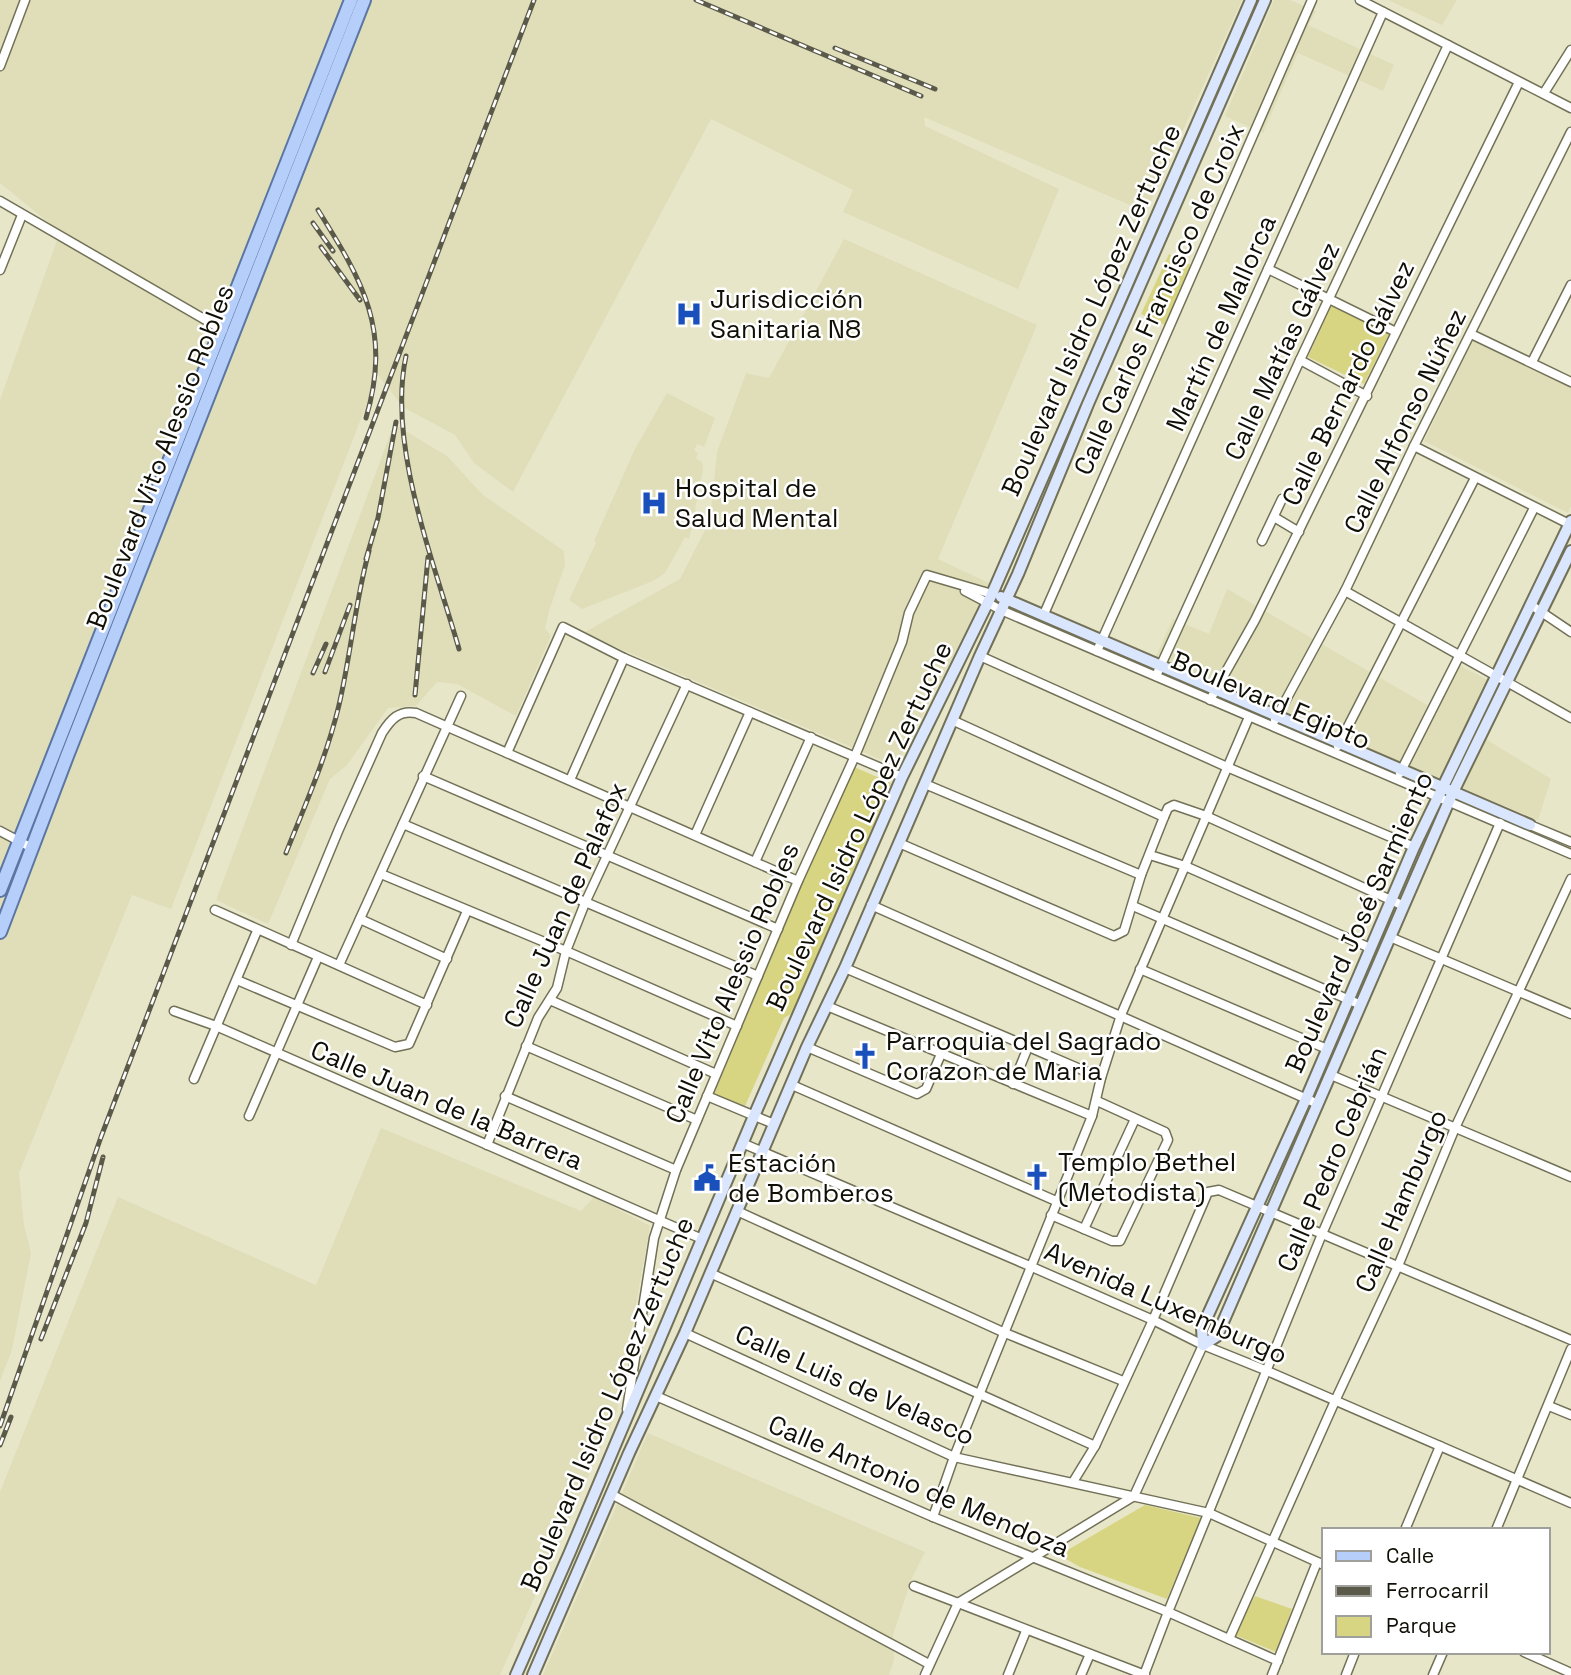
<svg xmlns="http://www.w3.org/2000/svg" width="1571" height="1675" viewBox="0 0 1571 1675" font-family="'Space Grotesk',sans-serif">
  <rect width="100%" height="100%" fill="#e7e6c9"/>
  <g fill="#dfdeb9">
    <path d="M 0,0 L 1242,0 L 1146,212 L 924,117 L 925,126 L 1059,189 L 1018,289 L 843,212 L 853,190 L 711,119 L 513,492 L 474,463 L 455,435 L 403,407 L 378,375 L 171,909 L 132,895 L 19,1173 L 24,1225 L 31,1253 L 12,1350 L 0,1381 L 0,400 L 60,232 L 0,183 Z"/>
    <path d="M 1274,0 L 1290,0 L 1316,11 L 1308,25 L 1394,65 L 1383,91 L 1298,53 L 1263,133 L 1225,116 Z"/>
    <path d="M 1388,0 L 1457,0 L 1442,25 Z"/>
    <path d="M 844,239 L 1037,325 L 938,559 L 991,584 L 896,766 L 583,633 L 680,579 L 710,520 L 717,452 L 746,373 L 769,378 Z"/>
    <path d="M 1473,340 L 1571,388 L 1571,506 L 1568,513 L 1424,441 Z"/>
    <path d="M 667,393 L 715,418 L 704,447 L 697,444 L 694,450 L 698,453 L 696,459 L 702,462 L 703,470 L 689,539 L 685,537 L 665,573 L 653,581 L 582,609 L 569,600 L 596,543 L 594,541 L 635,449 Z"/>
    <path d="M 394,424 L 447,456 L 483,495 L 564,551 L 565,565 L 550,608 L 545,628 L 551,636 L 516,716 L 457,684 L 437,682 L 416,706 L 388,708 L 347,765 L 330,779 L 268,924 L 216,900 Z"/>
    <path d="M 1227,589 L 1427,705 L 1438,708 L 1459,665 L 1493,683 L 1471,727 L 1489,741 L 1551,779 L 1538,820 L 1155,658 L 1173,619 L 1209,634 Z"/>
    <path d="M 381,1128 L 581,1211 L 594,1197 L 650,1226 L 617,1411 L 500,1675 L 0,1675 L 0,1492 L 118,1197 L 316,1285 Z"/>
    <path d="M 648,1433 L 925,1552 L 912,1578 L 893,1635 L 894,1660 L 889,1675 L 543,1675 Z"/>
  </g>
  <g fill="#d8d582">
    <path d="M 1169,254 L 1193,266 L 1165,325 L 1141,314 Z"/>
    <path d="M 1333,302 L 1391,330 L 1364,384 L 1308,357 Z"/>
    <path d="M 852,766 L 891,783 L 796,1011 L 784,1018 L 745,1106 L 714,1094 Z"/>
    <path d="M 1145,1505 L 1201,1518 L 1167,1599 L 1080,1567 L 1059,1555 Z"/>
    <path d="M 1255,1596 L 1292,1609 L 1276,1652 L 1235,1635 Z"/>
  </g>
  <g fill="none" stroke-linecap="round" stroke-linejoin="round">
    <defs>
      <g id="street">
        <path d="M 1360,0 L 1571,108"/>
        <path d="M 0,66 L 25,0"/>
        <path d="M 1544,93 L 1571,50"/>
        <path d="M 0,201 L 223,330"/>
        <path d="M 1268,269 L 1396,332"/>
        <path d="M 0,270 L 22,215"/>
        <path d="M 1471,334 L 1571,382"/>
        <path d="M 1300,360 L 1367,396"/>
        <path d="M 1532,362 L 1571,285"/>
        <path d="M 1414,446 L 1569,524"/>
        <path d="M 1274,517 L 1299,532"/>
        <path d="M 1262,541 L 1282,499"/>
        <path d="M 965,591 L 1001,610 L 1571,854"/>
        <path d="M 1345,591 L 1571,718"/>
        <path d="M 1531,605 L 1571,632"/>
        <path d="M 1044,614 L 1312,0"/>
        <path d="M 1097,651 L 1383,12"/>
        <path d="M 980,656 L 1227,767 L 1414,847"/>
        <path d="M 1156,676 L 1300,360 L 1448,45"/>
        <path d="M 1210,700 L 1255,620 L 1519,82"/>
        <path d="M 1275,720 L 1345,591 L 1414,446 L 1571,132"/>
        <path d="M 954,721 L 1164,817"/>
        <path d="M 1338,746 L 1475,478"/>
        <path d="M 507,753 L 563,627 L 624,658 L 902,777"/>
        <path d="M 1400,773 L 1534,508"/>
        <path d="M 423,776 L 778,929"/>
        <path d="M 570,780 L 624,658"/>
        <path d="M 925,784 L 1141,875"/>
        <path d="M 403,824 L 758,976"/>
        <path d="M 1530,825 L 1571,842"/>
        <path d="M 0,831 L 32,848"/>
        <path d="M 695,835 L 750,712"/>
        <path d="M 899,843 L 1114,936 L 1124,931 L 1141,875 L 1164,817 L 1168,808 L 1174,805 L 1206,816 L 1404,906"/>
        <path d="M 1150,855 L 1185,866 L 1370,948"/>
        <path d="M 755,862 L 811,737"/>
        <path d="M 381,874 L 566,951 L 737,1026"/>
        <path d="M 871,905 L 1318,1104"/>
        <path d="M 1133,906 L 1361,1005"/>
        <path d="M 215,910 L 427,1005"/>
        <path d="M 360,919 L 447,959"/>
        <path d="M 1390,937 L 1571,1014"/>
        <path d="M 291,945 L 339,829 L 382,733 C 391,719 399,710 416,713 L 798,881"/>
        <path d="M 339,965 L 461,696"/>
        <path d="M 845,968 L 1101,1078"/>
        <path d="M 1140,969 L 1327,1049"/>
        <path d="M 237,980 L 395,1047 L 409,1044 L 467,911"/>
        <path d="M 550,1000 L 716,1074"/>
        <path d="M 827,1006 L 1092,1116"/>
        <path d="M 174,1011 L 216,1026 L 702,1239"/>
        <path d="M 526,1046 L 697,1120"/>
        <path d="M 807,1047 L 917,1094 L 926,1089 L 941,1054"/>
        <path d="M 1331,1075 L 1571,1177"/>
        <path d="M 194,1079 L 257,931"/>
        <path d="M 1013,1084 L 1028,1047"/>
        <path d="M 792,1085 L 1056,1201"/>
        <path d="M 505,1096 L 676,1170"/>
        <path d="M 707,1096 L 774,1124"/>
        <path d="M 249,1116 L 318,957"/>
        <path d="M 742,1143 L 1032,1267 L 1153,1320 L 1203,1345 L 1265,1370 L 1571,1503"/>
        <path d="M 487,1145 L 538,1018 L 557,988 L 566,951 L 585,903 L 687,684"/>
        <path d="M 737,1211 L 1005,1333 L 1123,1381"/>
        <path d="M 1051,1215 L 1112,1241 L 1120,1241 L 1168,1140 L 1165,1132 L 1097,1101"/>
        <path d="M 1084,1229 L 1135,1119"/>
        <path d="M 710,1273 L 1095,1446"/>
        <path d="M 685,1333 L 954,1457 L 1209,1513 L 1324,1565"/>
        <path d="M 656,1396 L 933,1517 L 1168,1612 L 1278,1661"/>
        <path d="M 1549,1406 L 1571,1415"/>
        <path d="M 627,1409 L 654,1238 L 676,1170 L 798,881 L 855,756 L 902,642 L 909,613 L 927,575 L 992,594"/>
        <path d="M 1073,1482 L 1095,1446 L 1153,1320 L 1208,1192 L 1219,1190 L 1571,1340"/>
        <path d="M 611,1494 L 929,1664"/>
        <path d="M 933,1517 L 954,1457 L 1092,1116 L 1101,1078 L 1121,1015 L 1249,717"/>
        <path d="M 1405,1530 L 1440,1446"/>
        <path d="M 1496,1530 L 1571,1349"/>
        <path d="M 914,1586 L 1145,1675"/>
        <path d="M 1229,1639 L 1335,1401 L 1398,1266 L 1455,1128 L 1571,879"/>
        <path d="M 1524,1652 L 1571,1673"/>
        <path d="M 925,1675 L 958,1603 L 1134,1496 L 1203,1345"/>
        <path d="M 1008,1675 L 1026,1631"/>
        <path d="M 1081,1675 L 1090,1654"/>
        <path d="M 1144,1675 L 1168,1612 L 1322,1234 L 1500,823"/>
        <path d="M 1272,1675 L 1317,1562"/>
        <path d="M 1346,1675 L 1355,1652"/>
        <path d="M 1433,1675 L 1443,1652"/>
      </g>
      <g id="secondary">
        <path d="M 1001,597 L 1530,825"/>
        <path d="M 1203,1345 L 1202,1328 L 1306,1099 L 1414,847 L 1571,521"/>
        <path d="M 1203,1345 L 1217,1336 L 1453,792 L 1571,551"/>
        <path d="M 516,1675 L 570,1552 L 754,1116 L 902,777 L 992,594 L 1251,0"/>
        <path d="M 533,1675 L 629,1453 L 685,1333 L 807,1047 L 845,968 L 980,656 L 1018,574 L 1088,404 L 1265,0"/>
      </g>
      <g id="primary">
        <path d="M 0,890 L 351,0"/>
        <path d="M 0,932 L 67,756 L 364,0"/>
      </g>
    </defs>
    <use href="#street" stroke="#727157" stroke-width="11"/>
    <use href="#secondary" stroke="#727157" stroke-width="14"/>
    <use href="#primary" stroke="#5c76a3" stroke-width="16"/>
    <use href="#street" stroke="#fff" stroke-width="8"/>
    <use href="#secondary" stroke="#dae6fd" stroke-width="10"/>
    <use href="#primary" stroke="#b6cefa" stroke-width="12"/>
    <defs>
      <g id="rail">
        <path d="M 696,0 L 921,96"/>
        <path d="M 835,48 L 935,89"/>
        <path d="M 318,210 C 363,282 392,330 366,418"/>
        <path d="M 313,223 L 333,251"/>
        <path d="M 321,247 L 360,300"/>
        <path d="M 406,356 C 387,445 434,562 459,649"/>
        <path d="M 366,559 L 378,518 L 396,422"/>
        <path d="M 325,672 L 350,605"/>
        <path d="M 313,673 L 326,644"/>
        <path d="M 415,695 L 428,557"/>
        <path d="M 286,853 C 305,805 327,756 339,705 C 351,654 355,602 369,551"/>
        <path d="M 41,1339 L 86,1223 L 103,1157"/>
        <path d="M 0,1426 L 101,1137 L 534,0"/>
        <path d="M 0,1445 L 11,1417"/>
      </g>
    </defs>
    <use href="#rail" stroke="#5b5a4a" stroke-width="5"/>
    <use href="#rail" stroke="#fff" stroke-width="2.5" stroke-dasharray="8" stroke-linecap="butt"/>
  </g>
  <defs>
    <symbol id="hospital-bare" viewBox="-9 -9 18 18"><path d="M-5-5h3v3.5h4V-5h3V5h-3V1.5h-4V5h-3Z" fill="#1a50bc" stroke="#fff" stroke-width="2.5" paint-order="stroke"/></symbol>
    <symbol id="church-bare" viewBox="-9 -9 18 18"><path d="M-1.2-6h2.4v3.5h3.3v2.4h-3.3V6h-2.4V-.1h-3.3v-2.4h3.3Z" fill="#1a50bc" stroke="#fff" stroke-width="2.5" paint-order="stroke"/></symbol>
    <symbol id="civic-bare" viewBox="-9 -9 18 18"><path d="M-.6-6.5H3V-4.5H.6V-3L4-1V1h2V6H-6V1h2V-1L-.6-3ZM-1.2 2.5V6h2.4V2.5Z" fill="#1a50bc" stroke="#fff" stroke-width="2.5" paint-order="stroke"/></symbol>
  </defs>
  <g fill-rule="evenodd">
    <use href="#hospital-bare" x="670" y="295" width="38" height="38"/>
    <use href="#hospital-bare" x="635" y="484" width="38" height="38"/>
    <use href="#church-bare" x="846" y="1037" width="38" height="38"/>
    <use href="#church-bare" x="1018" y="1158" width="38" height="38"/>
    <use href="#civic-bare" x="688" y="1159" width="38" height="38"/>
  </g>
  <g text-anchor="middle" stroke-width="5" stroke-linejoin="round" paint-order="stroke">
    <g font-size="26" fill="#100f06" stroke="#fff" text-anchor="start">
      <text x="710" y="308">Jurisdicción<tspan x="710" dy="30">Sanitaria N8</tspan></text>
      <text x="675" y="497">Hospital de<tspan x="675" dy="30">Salud Mental</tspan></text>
      <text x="886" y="1050">Parroquia del Sagrado<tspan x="886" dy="30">Corazon de Maria</tspan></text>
      <text x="1058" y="1171">Templo Bethel<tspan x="1058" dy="30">(Metodista)</tspan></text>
      <text x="728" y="1172">Estación<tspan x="728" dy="30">de Bomberos</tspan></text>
    </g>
    <g font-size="26" fill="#100f06" stroke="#fff">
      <text transform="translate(1159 299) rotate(-66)" y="9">Calle Carlos Francisco de Croix</text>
      <text transform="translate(1091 310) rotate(-66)" y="9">Boulevard Isidro López Zertuche</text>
      <text transform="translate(1221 323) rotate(-66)" y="9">Martín de Mallorca</text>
      <text transform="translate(1282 351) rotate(-65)" y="9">Calle Matías Gálvez</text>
      <text transform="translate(1348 383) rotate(-64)" y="9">Calle Bernardo Gálvez</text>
      <text transform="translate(1405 421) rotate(-64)" y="9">Calle Alfonso Núñez</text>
      <text transform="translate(160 457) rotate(-69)" y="9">Boulevard Vito Alessio Robles</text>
      <text transform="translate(1271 700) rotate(23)" y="9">Boulevard Egipto</text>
      <text transform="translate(859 826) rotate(-65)" y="9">Boulevard Isidro López Zertuche</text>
      <text transform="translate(565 905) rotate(-66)" y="9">Calle Juan de Palafox</text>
      <text transform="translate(1359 922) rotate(-66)" y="9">Boulevard José Sarmiento</text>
      <text transform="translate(732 983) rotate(-67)" y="9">Calle Vito Alessio Robles</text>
      <text transform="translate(447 1105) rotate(23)" y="9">Calle Juan de la Barrera</text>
      <text transform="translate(1332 1159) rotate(-67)" y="9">Calle Pedro Cebrián</text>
      <text transform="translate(1401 1201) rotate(-67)" y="9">Calle Hamburgo</text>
      <text transform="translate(1166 1303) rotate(24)" y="9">Avenida Luxemburgo</text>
      <text transform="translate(855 1385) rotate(24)" y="9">Calle Luis de Velasco</text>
      <text transform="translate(607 1404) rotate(-67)" y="9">Boulevard Isidro López Zertuche</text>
      <text transform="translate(919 1486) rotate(23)" y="9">Calle Antonio de Mendoza</text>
    </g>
  </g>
  <rect x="1322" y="1528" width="228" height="126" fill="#ffffff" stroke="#9f9f9b" stroke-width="2"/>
  <rect x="1336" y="1551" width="35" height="10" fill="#b6cefa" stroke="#9f9f9b" stroke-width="2"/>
  <text x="1386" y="1563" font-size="21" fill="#100f06">Calle</text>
  <rect x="1336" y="1586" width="35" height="10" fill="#5b5a4a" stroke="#9f9f9b" stroke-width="2"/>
  <text x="1386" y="1598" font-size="21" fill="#100f06">Ferrocarril</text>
  <rect x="1336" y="1616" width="35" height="21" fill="#d8d582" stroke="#9f9f9b" stroke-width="2"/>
  <text x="1386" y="1633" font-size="21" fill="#100f06">Parque</text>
</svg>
